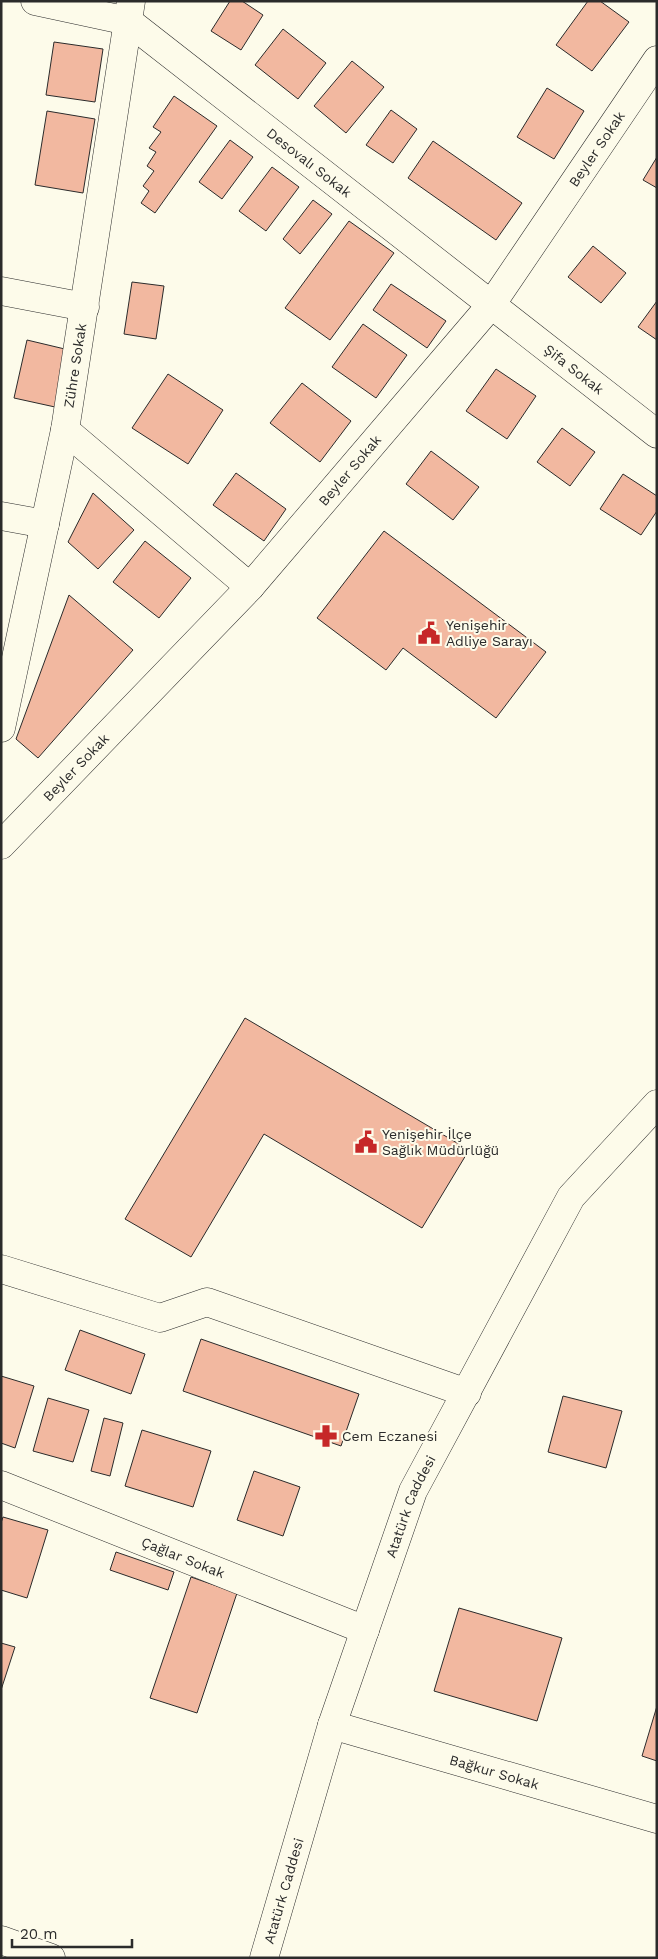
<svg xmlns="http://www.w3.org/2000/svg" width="658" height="1959" viewBox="0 0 658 1959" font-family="'Work Sans',sans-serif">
  <rect width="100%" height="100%" fill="#fdfbea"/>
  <g fill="#f2b8a0" stroke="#2b2b2b">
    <path d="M 230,1 L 242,1 L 263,15 L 241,50 L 211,31 Z"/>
    <path d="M 588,1 L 600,1 L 629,22 L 592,71 L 556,45 Z"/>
    <path d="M 283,29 L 326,63 L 298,99 L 255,65 Z"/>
    <path d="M 54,42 L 103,49 L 95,102 L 46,95 Z"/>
    <path d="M 352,61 L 384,87 L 346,133 L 314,106 Z"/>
    <path d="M 547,88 L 584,111 L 554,159 L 517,137 Z"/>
    <path d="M 174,96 L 217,126 L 155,213 L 141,203 L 149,191 L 143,186 L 154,171 L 147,166 L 156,152 L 149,148 L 161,132 L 153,127 Z"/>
    <path d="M 391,110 L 417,129 L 393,163 L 366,145 Z"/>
    <path d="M 47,111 L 95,119 L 83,193 L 35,185 Z"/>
    <path d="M 230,140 L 253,157 L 222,199 L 199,182 Z"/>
    <path d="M 433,141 L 522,203 L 496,240 L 408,178 Z"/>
    <path d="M 657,157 L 657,188 L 643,180 Z"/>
    <path d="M 272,167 L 299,187 L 266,231 L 239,211 Z"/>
    <path d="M 313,200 L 332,214 L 300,254 L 283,239 Z"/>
    <path d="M 349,221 L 394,253 L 330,340 L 285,308 Z"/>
    <path d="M 593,246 L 626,273 L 601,303 L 568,277 Z"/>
    <path d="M 132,282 L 164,286 L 156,339 L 124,334 Z"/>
    <path d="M 391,284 L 446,321 L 427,348 L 373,310 Z"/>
    <path d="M 657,301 L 657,340 L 638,327 Z"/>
    <path d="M 363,324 L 407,355 L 376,398 L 332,367 Z"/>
    <path d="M 27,340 L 69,350 L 55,407 L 14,398 Z"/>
    <path d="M 496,369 L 536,396 L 507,439 L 466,411 Z"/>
    <path d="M 168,374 L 223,410 L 188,464 L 132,428 Z"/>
    <path d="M 302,383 L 351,421 L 320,462 L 270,423 Z"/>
    <path d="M 562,428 L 595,452 L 570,486 L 537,462 Z"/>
    <path d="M 431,451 L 479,487 L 453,520 L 406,484 Z"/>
    <path d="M 236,473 L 286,509 L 264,541 L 213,505 Z"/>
    <path d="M 623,474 L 657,496 L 657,511 L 641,535 L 600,509 Z"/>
    <path d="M 93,493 L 134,530 L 98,569 L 68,542 Z"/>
    <path d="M 384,531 L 546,652 L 496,718 L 403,648 L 386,670 L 317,618 Z"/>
    <path d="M 145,541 L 191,578 L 159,618 L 113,582 Z"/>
    <path d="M 69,595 L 133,650 L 38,758 L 16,739 Z"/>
    <path d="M 245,1018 L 469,1150 L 422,1228 L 264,1134 L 191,1257 L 125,1219 Z"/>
    <path d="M 80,1330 L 145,1354 L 131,1394 L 65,1370 Z"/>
    <path d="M 201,1339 L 359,1394 L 341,1446 L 183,1391 Z"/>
    <path d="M 1,1376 L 34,1386 L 15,1448 L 1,1443 Z"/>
    <path d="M 563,1396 L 622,1411 L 606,1468 L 548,1452 Z"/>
    <path d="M 48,1398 L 89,1410 L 73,1462 L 33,1451 Z"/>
    <path d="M 104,1418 L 123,1423 L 110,1476 L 91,1471 Z"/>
    <path d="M 142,1430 L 211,1451 L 193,1507 L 125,1486 Z"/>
    <path d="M 254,1471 L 300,1487 L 283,1536 L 237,1520 Z"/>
    <path d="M 3,1517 L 48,1530 L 27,1598 L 1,1590 L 1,1523 Z"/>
    <path d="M 116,1552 L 174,1572 L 168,1590 L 110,1570 Z"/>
    <path d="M 191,1577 L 237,1593 L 197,1713 L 150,1698 Z"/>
    <path d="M 459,1608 L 562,1638 L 537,1721 L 434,1691 Z"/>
    <path d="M 1,1643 L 15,1647 L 1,1690 Z"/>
    <path d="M 657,1706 L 657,1761 L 642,1756 Z"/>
  </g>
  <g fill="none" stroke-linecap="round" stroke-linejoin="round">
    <defs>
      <g id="minor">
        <path id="s1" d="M 35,1 L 128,21 L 657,434"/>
        <path d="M 1,291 L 85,307"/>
        <path d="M 65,430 L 250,587"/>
        <path d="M 1,516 L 45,524"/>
        <path id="s2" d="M 1,728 L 65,430 L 131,1"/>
        <path id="s3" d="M 1,845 L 250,587 L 491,305 L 657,60"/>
        <path d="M 1,1269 L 160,1318 L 207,1302 L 467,1393"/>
        <path id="s4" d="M 1,1485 L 365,1630"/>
        <path id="s5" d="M 332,1725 L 657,1819"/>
        <path d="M 1,1940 L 51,1958"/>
      </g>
      <g id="primary">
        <path id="s6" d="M 264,1958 L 332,1725 L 413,1491 L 571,1197 L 657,1104"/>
      </g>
    </defs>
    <use href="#minor" stroke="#2b2b2b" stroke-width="29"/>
    <use href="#primary" stroke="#2b2b2b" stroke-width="29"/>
    <use href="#minor" stroke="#fdfbea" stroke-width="28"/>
    <use href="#primary" stroke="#fdfbea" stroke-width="28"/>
  </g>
  <defs>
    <symbol id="civic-bare" viewBox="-9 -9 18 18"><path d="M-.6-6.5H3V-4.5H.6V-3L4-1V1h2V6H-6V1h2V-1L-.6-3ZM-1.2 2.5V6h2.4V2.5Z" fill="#c62828" stroke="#fdfbea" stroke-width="2.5" paint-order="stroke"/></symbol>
    <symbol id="pharmacy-bare" viewBox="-9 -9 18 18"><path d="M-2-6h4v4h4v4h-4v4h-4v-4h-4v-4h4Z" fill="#c62828" stroke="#fdfbea" stroke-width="2.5" paint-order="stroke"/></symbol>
  </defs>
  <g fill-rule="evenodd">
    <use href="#civic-bare" x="413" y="617" width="32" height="32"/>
    <use href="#civic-bare" x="350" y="1126" width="32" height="32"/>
    <use href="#pharmacy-bare" x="310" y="1420" width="32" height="32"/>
  </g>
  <g text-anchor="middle" stroke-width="4" stroke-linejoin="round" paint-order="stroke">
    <g font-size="14" fill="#2b2b2b" stroke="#fdfbea">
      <text dy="5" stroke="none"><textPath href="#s3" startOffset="918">Beyler Sokak</textPath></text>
      <text dy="5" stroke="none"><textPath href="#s1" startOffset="325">Desovalı Sokak</textPath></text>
      <text dy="5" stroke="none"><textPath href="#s2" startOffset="370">Zühre Sokak</textPath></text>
      <text dy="5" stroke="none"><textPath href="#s1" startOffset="661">Şifa Sokak</textPath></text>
      <text dy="5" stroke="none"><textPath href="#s3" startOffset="512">Beyler Sokak</textPath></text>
      <text dy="5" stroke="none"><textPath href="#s3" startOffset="108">Beyler Sokak</textPath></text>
      <text dy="5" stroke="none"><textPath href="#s6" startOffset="475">Atatürk Caddesi</textPath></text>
      <text dy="5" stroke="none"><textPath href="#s4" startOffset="196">Çağlar Sokak</textPath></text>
      <text dy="5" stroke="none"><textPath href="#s5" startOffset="169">Bağkur Sokak</textPath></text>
      <text dy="5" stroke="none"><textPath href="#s6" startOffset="70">Atatürk Caddesi</textPath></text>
    </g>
    <g font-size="14" fill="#2b2b2b" stroke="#fdfbea" text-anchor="start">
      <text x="446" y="630">Yenişehir<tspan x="446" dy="16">Adliye Sarayı</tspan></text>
      <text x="382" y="1139">Yenişehir İlçe<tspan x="382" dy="16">Sağlık Müdürlüğü</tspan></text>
      <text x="342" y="1441">Cem Eczanesi</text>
    </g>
  </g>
  <rect width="658" height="1959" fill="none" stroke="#2b2b2b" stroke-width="5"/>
  <path d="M12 1939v8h120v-8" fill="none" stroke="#2b2b2b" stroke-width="2.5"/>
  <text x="20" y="1939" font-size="15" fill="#2b2b2b" stroke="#fdfbea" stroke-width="4" paint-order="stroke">20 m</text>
</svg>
